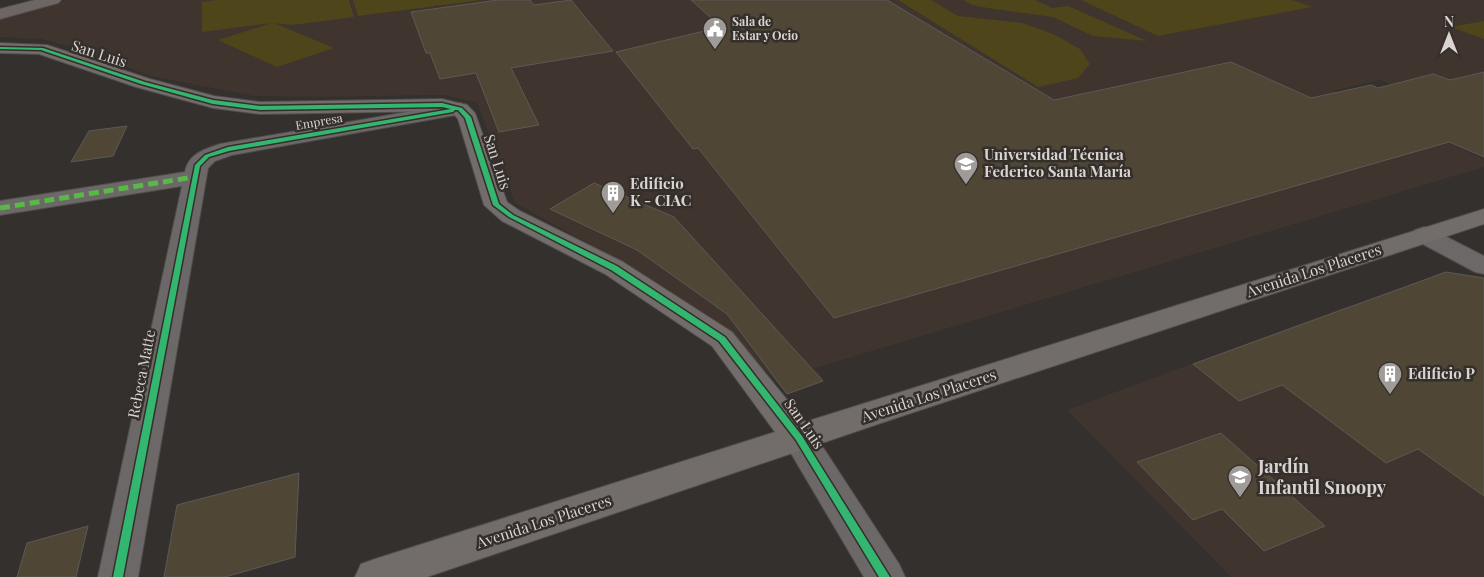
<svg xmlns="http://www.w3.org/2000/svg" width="1484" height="577" viewBox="0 0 1484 577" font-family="'Playfair Display',serif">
  <rect width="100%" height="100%" fill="#33302d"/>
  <g fill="#3f342e">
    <path d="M 66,0 L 1484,0 L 1484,96 L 1446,106 L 1380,80 L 1333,91 L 1484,159 L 1484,167 L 815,368 L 825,381 L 787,394 L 728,330 L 611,256 L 515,203 L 477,103 L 444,95 L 314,97 L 254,96 L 151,76 L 64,45 L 42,39 L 0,37 L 0,18 Z"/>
    <path d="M 1350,305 L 1484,389 L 1484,577 L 1231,577 L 1067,410 Z"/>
  </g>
  <g fill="#4e461a">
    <path d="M 216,0 L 349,0 L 354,17 L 292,25 L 274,23 L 334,48 L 277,67 L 218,40 L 272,23 L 202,32 L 202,2 Z"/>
    <path d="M 353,0 L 482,0 L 358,16 Z"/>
    <path d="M 898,0 L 931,0 L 958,16 L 1023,23 L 1053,34 L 1080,49 L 1090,64 L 1078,78 L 1038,87 Z"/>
    <path d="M 963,0 L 1035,0 L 1052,8 L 1068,6 L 1147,41 L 1093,36 L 1053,17 L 988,8 L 972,5 Z"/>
    <path d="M 1081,0 L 1292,0 L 1312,7 L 1158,36 Z"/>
    <path d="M 1484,21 L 1484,39 L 1451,27 Z"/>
  </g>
  <g fill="#4f4636" stroke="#5c5a57">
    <path d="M 498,0 L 530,0 L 534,5 L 571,0 L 613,51 L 511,68 L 539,125 L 499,132 L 476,73 L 440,79 L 430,53 L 426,53 L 411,12 Z"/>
    <path d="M 691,0 L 887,0 L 1054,100 L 1231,62 L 1311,98 L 1371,85 L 1378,88 L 1433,74 L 1450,80 L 1484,72 L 1484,157 L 1449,142 L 834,318 L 698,148 L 693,149 L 616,52 L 721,27 Z"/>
    <path d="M 127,126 L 113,156 L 71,162 L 89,131 Z"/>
    <path d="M 594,183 L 674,217 L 823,381 L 787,394 L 727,314 L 637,250 L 550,209 Z"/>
    <path d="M 1446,272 L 1484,278 L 1484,496 L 1418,449 L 1386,463 L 1282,385 L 1239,401 L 1193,364 Z"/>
    <path d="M 1221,433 L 1325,526 L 1264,551 L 1222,509 L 1193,520 L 1137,462 Z"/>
    <path d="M 299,473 L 295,557 L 225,577 L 164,577 L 177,505 Z"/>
    <path d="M 88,526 L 76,577 L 17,577 L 27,543 Z"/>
  </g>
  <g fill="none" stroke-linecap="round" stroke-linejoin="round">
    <defs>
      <g id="street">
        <path d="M 460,103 L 467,105 L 470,109 L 467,113 L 232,155 L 215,161 L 208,168 L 138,577 L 98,577 L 182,186 L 0,215 L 0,201 L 185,172 C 188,154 205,149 220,144 Z"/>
        <path d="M 1424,227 L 1433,230 L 1484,256 L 1484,274 L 1475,272 L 1415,240 L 1411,235 L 1415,230 Z"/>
        <path d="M 799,425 L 811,429 L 899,564 L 905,577 L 864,577 L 782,438 L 787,429 Z"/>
      </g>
      <path id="secondary" d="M 0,43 L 47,45 L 150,79 L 214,96 L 260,102 L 442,99 L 467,105 L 475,113 L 507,202 L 520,211 L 623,262 L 732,332 L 805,422 L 1484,209 L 1484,224 L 884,422 L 427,577 L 355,577 L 361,564 L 375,559 L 775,432 L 712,346 L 605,274 L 502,221 L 484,205 L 458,119 L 453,113 L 442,111 L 260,114 L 213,108 L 136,87 L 39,54 L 0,53 Z"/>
      <path id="primary" d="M 35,0 L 61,0 L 58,3 L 0,19 L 0,9 Z"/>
    </defs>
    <use href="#street" stroke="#504d4b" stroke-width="2"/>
    <use href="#secondary" stroke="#504d4b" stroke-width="2"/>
    <use href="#primary" stroke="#504d4b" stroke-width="2"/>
    <use href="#street" fill="#6b6867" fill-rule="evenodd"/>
    <use href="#secondary" fill="#726c6a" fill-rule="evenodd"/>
    <use href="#primary" fill="#6e6664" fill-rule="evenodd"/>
    <path stroke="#58b947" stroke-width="5" stroke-dasharray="10 5" stroke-linecap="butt" d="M 0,208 L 194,177"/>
    <defs>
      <path id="cycleway" d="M 0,47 L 43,48 L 145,82 L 213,100 L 260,106 L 442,103 L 462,108 L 471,117 L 499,204 L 513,215 L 617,266 L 725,337 L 802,436 L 890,577 L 879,577 L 796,440 L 719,341 L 611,270 L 509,217 L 493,205 L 465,118 L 458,110 L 455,110 L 453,112 L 229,151 L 209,157 L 200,166 L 123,577 L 113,577 L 195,165 L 205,155 L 228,147 L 451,109 L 442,107 L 260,110 L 213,104 L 141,84 L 41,50 L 0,49 Z"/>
    </defs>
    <use href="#cycleway" stroke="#352f2b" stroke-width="3"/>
    <use href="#cycleway" fill="#33b770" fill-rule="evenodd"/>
  </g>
  <defs>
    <symbol id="civic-pin" viewBox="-11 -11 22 30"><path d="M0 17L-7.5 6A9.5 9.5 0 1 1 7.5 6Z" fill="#9f9b98" stroke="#352f2b"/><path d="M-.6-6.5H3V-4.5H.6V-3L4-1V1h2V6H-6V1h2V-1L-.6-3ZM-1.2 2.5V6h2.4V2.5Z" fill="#fff"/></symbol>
    <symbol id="university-pin" viewBox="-11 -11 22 30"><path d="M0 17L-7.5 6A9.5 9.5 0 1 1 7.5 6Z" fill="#9f9b98" stroke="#352f2b"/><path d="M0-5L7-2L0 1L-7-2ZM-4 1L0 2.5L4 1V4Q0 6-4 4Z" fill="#fff"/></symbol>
    <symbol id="building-pin" viewBox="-11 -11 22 30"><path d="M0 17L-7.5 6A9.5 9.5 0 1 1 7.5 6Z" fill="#9f9b98" stroke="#352f2b"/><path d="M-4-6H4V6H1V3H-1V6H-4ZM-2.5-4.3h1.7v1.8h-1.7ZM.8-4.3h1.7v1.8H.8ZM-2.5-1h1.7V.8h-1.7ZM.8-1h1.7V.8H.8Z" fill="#fff"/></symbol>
    <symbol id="school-pin" viewBox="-11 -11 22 30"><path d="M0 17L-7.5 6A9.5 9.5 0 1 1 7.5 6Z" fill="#9f9b98" stroke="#352f2b"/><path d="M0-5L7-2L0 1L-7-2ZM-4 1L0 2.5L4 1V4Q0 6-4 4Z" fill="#fff"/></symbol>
  </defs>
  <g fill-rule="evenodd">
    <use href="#civic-pin" x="701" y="15" width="28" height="38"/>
    <use href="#university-pin" x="952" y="150" width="28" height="38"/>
    <use href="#building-pin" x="599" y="179" width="28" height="38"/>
    <use href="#building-pin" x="1376" y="360" width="28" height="38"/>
    <use href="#school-pin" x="1226" y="463" width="28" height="38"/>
  </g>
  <g text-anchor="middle" stroke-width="5" stroke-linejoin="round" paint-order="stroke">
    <g font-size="12" font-weight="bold" fill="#d9d4d2" stroke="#352f2b" text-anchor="start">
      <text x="732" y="26">Sala de<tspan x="732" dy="14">Estar y Ocio</tspan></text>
    </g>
    <g font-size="12" fill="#d9d4d2" stroke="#352f2b">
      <text transform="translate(319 122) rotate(-10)" y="4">Empresa</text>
    </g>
    <g font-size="15" fill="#d9d4d2" stroke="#352f2b">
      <text transform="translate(99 54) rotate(18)" y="5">San Luis</text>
      <text transform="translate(497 162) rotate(72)" y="5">San Luis</text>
      <text transform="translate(1314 271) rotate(-18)" y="5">Avenida Los Placeres</text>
      <text transform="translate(142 374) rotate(-79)" y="5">Rebeca Matte</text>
      <text transform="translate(929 396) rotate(-18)" y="5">Avenida Los Placeres</text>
      <text transform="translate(804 424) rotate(55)" y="5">San Luis</text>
      <text transform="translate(544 522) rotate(-18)" y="5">Avenida Los Placeres</text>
    </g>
    <g font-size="15" font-weight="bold" fill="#d9d4d2" stroke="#352f2b" text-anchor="start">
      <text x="984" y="160">Universidad Técnica<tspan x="984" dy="17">Federico Santa María</tspan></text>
      <text x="630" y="189">Edificio<tspan x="630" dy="17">K - CIAC</tspan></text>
      <text x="1408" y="379">Edificio P</text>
    </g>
    <g font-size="18" font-weight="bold" fill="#d9d4d2" stroke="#352f2b" text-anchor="start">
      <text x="1258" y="473">Jardín<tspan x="1258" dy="21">Infantil Snoopy</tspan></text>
    </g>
  </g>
  <g transform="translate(1449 35)" stroke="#352f2b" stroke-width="4" paint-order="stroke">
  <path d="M0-4L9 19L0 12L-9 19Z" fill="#d9d4d2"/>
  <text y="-8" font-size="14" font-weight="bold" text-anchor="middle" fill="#d9d4d2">N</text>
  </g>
</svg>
